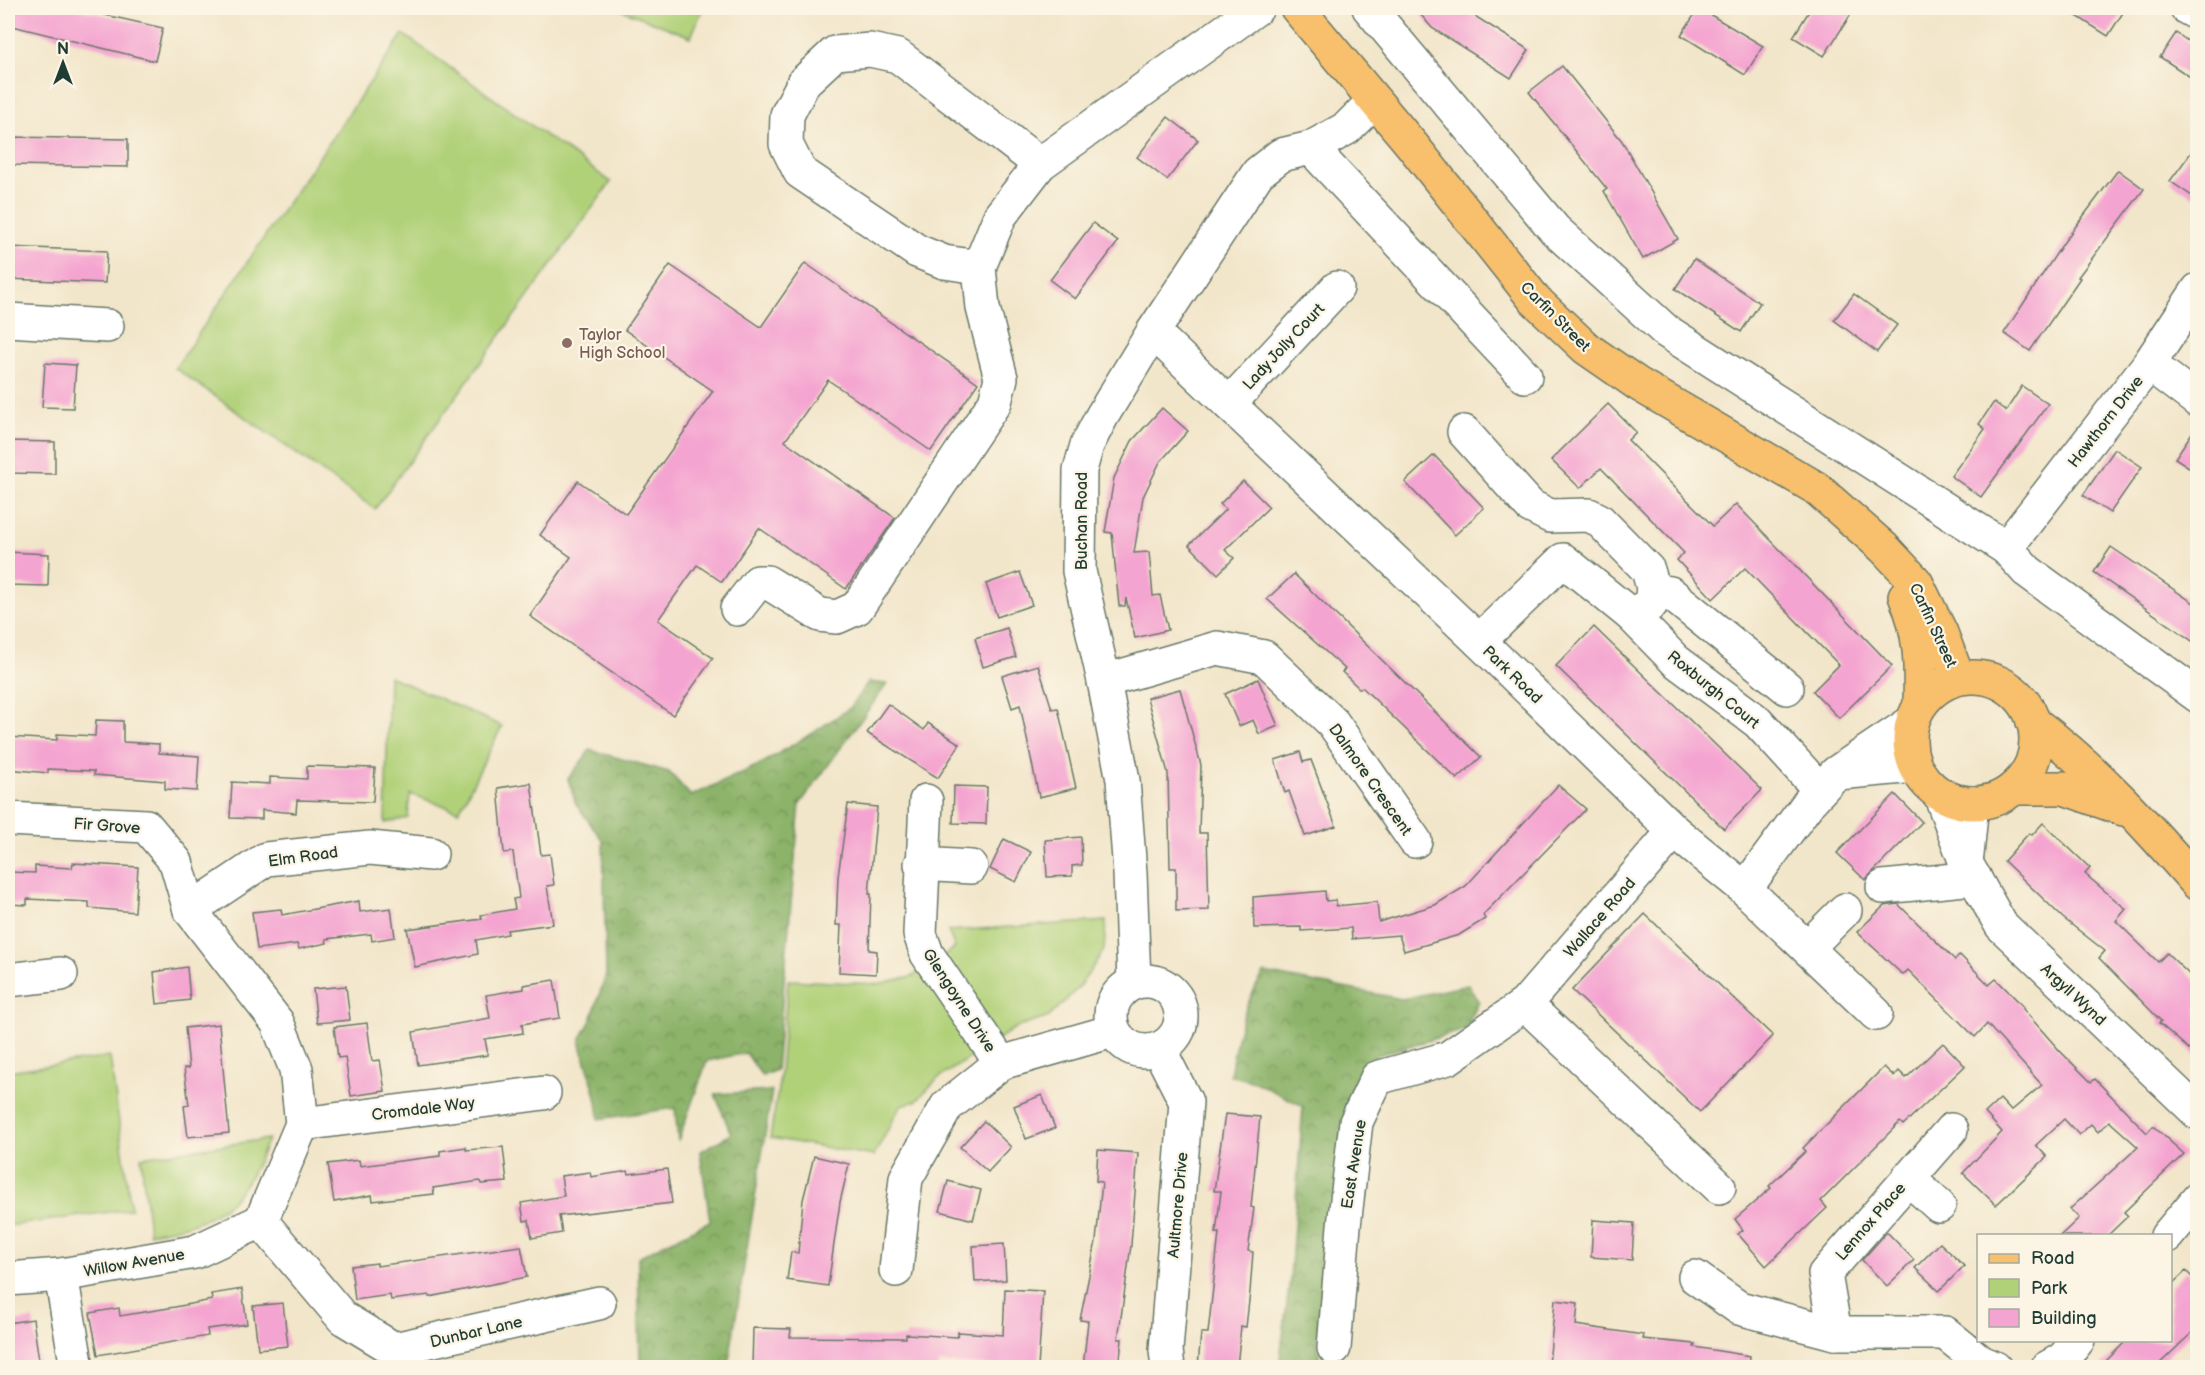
<svg xmlns="http://www.w3.org/2000/svg" width="2205" height="1375" viewBox="0 0 2205 1375" font-family="'Balsamiq Sans',sans-serif">
  <defs>
    <pattern id="forest-crowns" width="20" height="18" patternUnits="userSpaceOnUse" patternTransform="scale(1.5)"><rect width="20" height="18" fill="#8cb369"/><path d="M2 6a3 3 0 1 1 6 0M12 15a3 3 0 1 1 6 0" fill="none" stroke="#729357"/></pattern>
  </defs>
  <rect width="100%" height="100%" fill="#fcf5e5"/>
  <filter id="ink" filterUnits="userSpaceOnUse"><feTurbulence type="fractalNoise" baseFrequency=".0167" numOctaves="2"/><feDisplacementMap in="SourceGraphic" scale="12" xChannelSelector="R" yChannelSelector="G"/><feConvolveMatrix kernelMatrix="1 2 1 2 8 2 1 2 1" color-interpolation-filters="sRGB"/></filter>
  <filter id="wash" filterUnits="userSpaceOnUse"><feTurbulence type="fractalNoise" baseFrequency=".008" numOctaves="4" result="noise"/><feDisplacementMap in="SourceGraphic" scale="24" xChannelSelector="R" yChannelSelector="G"/><feGaussianBlur stdDeviation="1.35" result="paint"/><feColorMatrix in="noise" values="0 0 0 0 0 0 0 0 0 0 0 0 0 0 0 0 0 1.4 0 .05"/><feComposite in="paint" operator="in"/></filter>
  <g filter="url(#wash)">
    <rect width="100%" height="100%" fill="#f2e6ca"/>
    <g fill="url(#forest-crowns)" stroke="#56784e" stroke-width="1.5">
      <path d="M 868,682 L 887,684 L 800,804 L 776,1070 L 762,1076 L 746,1053 L 707,1061 L 678,1141 L 675,1108 L 599,1119 C 598,1092 586,1067 580,1040 L 591,1020 L 606,975 L 603,841 L 576,804 L 568,779 L 590,750 L 669,772 L 691,796 L 761,764 L 811,734 L 851,707 Z"/>
      <path d="M 1264,973 L 1402,999 L 1468,985 L 1479,1002 L 1465,1030 L 1377,1055 L 1350,1091 L 1317,1334 L 1320,1367 L 1279,1367 L 1290,1279 L 1303,1106 L 1255,1082 L 1230,1075 C 1236,1038 1243,1005 1264,973 Z"/>
      <path d="M 772,1091 L 728,1367 L 640,1367 L 638,1257 L 710,1221 L 700,1152 L 731,1134 L 715,1094 Z"/>
    </g>
    <g fill="#b1d179" stroke="#688756" stroke-width="1.5">
      <path d="M 617,8 L 703,8 L 691,37 Z"/>
      <path d="M 403,34 L 611,182 L 375,509 L 175,368 Z"/>
      <path d="M 389,676 L 502,726 L 459,811 L 410,794 L 408,818 L 385,823 Z"/>
      <path d="M 1106,921 L 1104,950 L 1080,986 L 1049,1017 L 1015,1028 L 937,1079 L 916,1101 L 901,1105 L 874,1156 L 770,1138 L 779,1083 L 788,980 L 877,984 L 911,977 L 955,948 L 948,931 Z"/>
      <path d="M 110,1057 L 131,1209 L 8,1226 L 8,1071 Z"/>
      <path d="M 268,1139 C 242,1204 219,1223 149,1233 L 141,1157 Z"/>
    </g>
    <g id="blocks">
      <g fill="#f4a4d0">
        <path d="M 8,8 L 74,8 L 163,28 L 155,61 L 8,25 Z"/>
        <path d="M 1415,8 L 1462,8 L 1529,50 L 1511,78 L 1432,28 Z"/>
        <path d="M 1699,8 L 1763,46 L 1745,75 L 1681,35 Z"/>
        <path d="M 1811,8 L 1855,8 L 1824,56 L 1793,37 Z"/>
        <path d="M 2064,8 L 2126,8 L 2108,36 Z"/>
        <path d="M 2176,33 L 2198,48 L 2198,82 L 2160,57 Z"/>
        <path d="M 1562,66 L 1622,141 L 1678,239 L 1643,259 L 1604,191 L 1607,189 L 1529,92 Z"/>
        <path d="M 1168,117 L 1198,140 L 1167,180 L 1137,157 Z"/>
        <path d="M 8,137 L 128,139 L 128,167 L 8,165 Z"/>
        <path d="M 2198,143 L 2198,200 L 2170,181 Z"/>
        <path d="M 2118,170 L 2144,189 L 2078,277 L 2080,278 L 2030,351 L 2004,333 L 2064,242 Z"/>
        <path d="M 1093,223 L 1118,242 L 1075,299 L 1050,280 Z"/>
        <path d="M 8,247 L 107,251 L 105,283 L 8,279 Z"/>
        <path d="M 1694,259 L 1760,303 L 1741,332 L 1675,289 Z"/>
        <path d="M 805,263 L 978,383 L 931,451 L 828,380 L 785,441 L 895,518 L 846,589 L 759,528 L 722,582 L 697,565 L 658,620 L 713,658 L 673,715 L 530,616 L 571,557 L 540,535 L 578,481 L 626,514 L 713,391 L 625,330 L 670,265 L 761,327 Z"/>
        <path d="M 1854,294 L 1897,325 L 1877,352 L 1834,320 Z"/>
        <path d="M 45,363 L 76,365 L 73,408 L 42,407 Z"/>
        <path d="M 2022,386 L 2048,404 L 1981,497 L 1951,476 L 1985,429 L 1979,424 L 1994,402 L 2006,411 Z"/>
        <path d="M 1608,404 L 1636,432 L 1628,440 L 1713,526 L 1736,504 L 1892,666 L 1839,718 L 1813,691 L 1839,665 L 1745,568 L 1713,599 L 1677,560 L 1684,553 L 1601,468 L 1580,488 L 1551,460 Z"/>
        <path d="M 1162,408 L 1188,431 L 1160,462 L 1143,497 L 1134,553 L 1149,552 L 1153,596 L 1160,595 L 1168,630 L 1135,638 L 1126,598 L 1125,606 L 1119,606 L 1112,533 L 1105,532 L 1114,478 L 1132,441 Z"/>
        <path d="M 2198,424 L 2198,473 L 2175,458 Z"/>
        <path d="M 8,441 L 55,442 L 55,474 L 8,473 Z"/>
        <path d="M 2115,449 L 2142,467 L 2110,513 L 2083,495 Z"/>
        <path d="M 1434,455 L 1484,508 L 1455,535 L 1405,482 Z"/>
        <path d="M 1243,481 L 1269,507 L 1225,550 L 1234,558 L 1218,574 L 1189,545 L 1226,509 L 1220,504 Z"/>
        <path d="M 2111,547 L 2198,606 L 2198,645 L 2094,572 Z"/>
        <path d="M 8,552 L 49,554 L 48,586 L 8,585 Z"/>
        <path d="M 1020,572 L 1032,605 L 997,617 L 986,584 Z"/>
        <path d="M 1294,574 L 1481,757 L 1457,779 L 1362,687 L 1360,689 L 1342,672 L 1345,669 L 1267,599 Z"/>
        <path d="M 1594,627 L 1762,790 L 1724,829 L 1556,666 Z"/>
        <path d="M 1007,628 L 1016,657 L 983,667 L 975,638 Z"/>
        <path d="M 1038,665 L 1052,709 L 1058,708 L 1076,788 L 1039,797 L 1020,705 L 1012,708 L 1002,676 Z"/>
        <path d="M 1258,679 L 1278,726 L 1259,734 L 1253,720 L 1239,726 L 1225,694 Z"/>
        <path d="M 1180,689 L 1201,765 L 1199,833 L 1207,833 L 1209,910 L 1176,911 L 1176,868 L 1170,868 L 1168,773 L 1147,698 Z"/>
        <path d="M 888,704 L 924,730 L 928,723 L 960,744 L 938,778 L 867,733 Z"/>
        <path d="M 96,720 L 123,721 L 123,742 L 159,744 L 159,753 L 199,756 L 197,791 L 165,789 L 165,781 L 94,775 L 94,771 L 48,769 L 48,773 L 8,769 L 8,737 L 57,740 L 57,734 L 95,736 Z"/>
        <path d="M 1300,752 L 1303,762 L 1311,760 L 1336,826 L 1305,836 L 1289,791 L 1285,793 L 1275,760 Z"/>
        <path d="M 307,766 L 375,768 L 373,802 L 297,800 L 296,813 L 262,810 L 262,819 L 230,818 L 232,782 L 270,784 L 270,777 L 307,779 Z"/>
        <path d="M 531,783 L 541,855 L 550,854 L 554,885 L 547,886 L 553,924 L 507,930 L 508,934 L 476,940 L 478,954 L 415,967 L 407,929 L 482,919 L 481,915 L 515,909 L 513,899 L 519,898 L 513,852 L 504,853 L 498,788 Z"/>
        <path d="M 1558,785 L 1586,809 L 1483,915 L 1485,919 L 1459,935 L 1404,951 L 1399,935 L 1352,939 L 1351,928 L 1301,931 L 1301,927 L 1254,928 L 1253,897 L 1325,891 L 1326,901 L 1336,900 L 1336,906 L 1377,902 L 1379,922 L 1435,905 L 1466,886 Z"/>
        <path d="M 954,786 L 987,787 L 986,824 L 953,823 Z"/>
        <path d="M 1895,794 L 1922,822 L 1865,880 L 1837,853 Z"/>
        <path d="M 848,804 L 877,807 L 869,894 L 871,894 L 869,950 L 877,951 L 876,974 L 839,972 L 841,925 L 836,925 L 838,877 Z"/>
        <path d="M 2043,823 L 2090,868 L 2085,874 L 2126,909 L 2116,921 L 2158,962 L 2167,953 L 2198,983 L 2198,1057 L 2159,1023 L 2161,1021 L 2099,958 L 2105,951 L 2063,918 L 2004,861 L 2029,833 L 2032,835 Z"/>
        <path d="M 1081,837 L 1082,865 L 1072,866 L 1072,876 L 1047,877 L 1045,840 Z"/>
        <path d="M 1004,839 L 1031,852 L 1016,882 L 990,869 Z"/>
        <path d="M 73,863 L 138,867 L 135,912 L 89,908 L 89,902 L 27,899 L 27,905 L 8,904 L 8,872 L 35,873 L 35,866 L 72,868 Z"/>
        <path d="M 359,901 L 360,912 L 391,908 L 395,937 L 372,941 L 371,934 L 326,939 L 327,943 L 299,949 L 297,944 L 257,949 L 252,912 L 281,909 L 282,915 Z"/>
        <path d="M 1898,904 L 1955,960 L 1960,955 L 1989,985 L 1996,979 L 2024,1007 L 2023,1009 L 2060,1051 L 2091,1082 L 2095,1079 L 2147,1133 L 2153,1126 L 2184,1154 L 2124,1212 L 2128,1216 L 2107,1236 L 2060,1236 L 2079,1218 L 2070,1209 L 2138,1147 L 2109,1121 L 2098,1132 L 2091,1124 L 2079,1135 L 2064,1119 L 2036,1145 L 2047,1157 L 1996,1205 L 1963,1173 L 2002,1132 L 1985,1113 L 2000,1099 L 2011,1111 L 2042,1085 L 1987,1024 L 1975,1037 L 1908,970 L 1903,975 L 1857,932 L 1884,906 Z"/>
        <path d="M 1645,914 L 1773,1036 L 1700,1112 L 1572,990 Z"/>
        <path d="M 187,967 L 190,1000 L 157,1004 L 154,972 Z"/>
        <path d="M 554,980 L 560,1018 L 522,1024 L 523,1033 L 485,1039 L 488,1055 L 418,1065 L 413,1032 L 490,1018 L 486,995 L 524,989 L 524,985 Z"/>
        <path d="M 346,986 L 350,1020 L 317,1023 L 313,989 Z"/>
        <path d="M 367,1023 L 372,1061 L 380,1060 L 385,1091 L 351,1096 L 345,1057 L 338,1058 L 334,1027 Z"/>
        <path d="M 219,1024 L 229,1133 L 188,1137 L 184,1106 L 189,1105 L 184,1068 L 189,1068 L 185,1028 Z"/>
        <path d="M 1943,1043 L 1965,1066 L 1903,1125 L 1900,1122 L 1821,1201 L 1827,1208 L 1766,1266 L 1738,1234 L 1743,1230 L 1735,1219 L 1771,1188 L 1769,1186 L 1806,1151 L 1803,1148 L 1884,1067 L 1894,1076 L 1899,1071 L 1906,1078 Z"/>
        <path d="M 1042,1095 L 1055,1128 L 1026,1139 L 1014,1106 Z"/>
        <path d="M 1225,1114 L 1260,1117 L 1251,1207 L 1254,1208 L 1248,1251 L 1253,1252 L 1250,1292 L 1246,1327 L 1241,1326 L 1237,1368 L 1198,1366 L 1201,1333 L 1208,1333 L 1219,1233 L 1216,1233 L 1221,1191 L 1214,1191 Z"/>
        <path d="M 984,1121 L 1011,1147 L 988,1172 L 960,1147 Z"/>
        <path d="M 466,1147 L 466,1150 L 503,1147 L 507,1182 L 481,1184 L 480,1181 L 433,1188 L 434,1194 L 406,1197 L 373,1201 L 372,1195 L 334,1202 L 328,1164 L 359,1160 L 360,1166 L 440,1156 L 440,1151 Z"/>
        <path d="M 1098,1150 L 1138,1153 L 1131,1245 L 1118,1339 L 1122,1339 L 1119,1368 L 1083,1368 L 1088,1321 L 1080,1320 L 1096,1241 L 1102,1182 L 1096,1181 Z"/>
        <path d="M 814,1156 L 849,1164 L 840,1202 L 828,1286 L 787,1280 L 791,1252 L 798,1253 L 803,1200 Z"/>
        <path d="M 667,1169 L 672,1203 L 559,1216 L 562,1233 L 532,1238 L 529,1220 L 524,1221 L 521,1203 L 564,1196 L 561,1176 L 590,1172 L 591,1177 L 628,1171 L 629,1174 Z"/>
        <path d="M 948,1181 L 981,1190 L 973,1220 L 940,1211 Z"/>
        <path d="M 1593,1220 L 1634,1223 L 1632,1260 L 1591,1257 Z"/>
        <path d="M 1887,1232 L 1914,1260 L 1887,1286 L 1862,1260 Z"/>
        <path d="M 1940,1243 L 1964,1266 L 1939,1291 L 1915,1268 Z"/>
        <path d="M 1004,1244 L 1006,1280 L 975,1282 L 973,1246 Z"/>
        <path d="M 521,1246 L 527,1277 L 429,1297 L 429,1295 L 391,1300 L 390,1295 L 355,1300 L 351,1266 L 377,1263 L 377,1266 Z"/>
        <path d="M 2186,1271 L 2198,1283 L 2198,1327 L 2155,1368 L 2099,1368 L 2126,1341 L 2170,1341 L 2170,1286 Z"/>
        <path d="M 242,1289 L 247,1324 L 207,1329 L 208,1336 L 98,1355 L 90,1313 L 119,1308 L 120,1316 L 175,1307 L 212,1300 L 211,1294 Z"/>
        <path d="M 1005,1289 L 1043,1291 L 1038,1368 L 939,1363 L 938,1368 L 752,1368 L 753,1328 L 791,1329 L 790,1337 L 906,1338 L 906,1334 L 957,1337 L 958,1332 L 1003,1335 Z"/>
        <path d="M 1555,1300 L 1578,1303 L 1576,1325 L 1644,1335 L 1643,1339 L 1695,1344 L 1694,1347 L 1750,1356 L 1749,1368 L 1560,1368 L 1549,1365 Z"/>
        <path d="M 283,1303 L 288,1346 L 258,1349 L 253,1306 Z"/>
        <path d="M 33,1319 L 40,1368 L 13,1368 L 12,1361 L 8,1362 L 8,1323 Z"/>
      </g>
    </g>
  </g>
  <g filter="url(#ink)">
    <use href="#blocks" fill-opacity="0" stroke="#697868" stroke-width="1.5"/>
    <g fill="none" stroke-linecap="round" stroke-linejoin="round">
      <defs>
        <g id="minor">
          <path d="M 1369,8 L 1555,230 L 1666,331 L 2006,548 L 2027,571 L 2198,696"/>
          <path d="M 2187,8 L 2198,14"/>
          <path d="M 1311,148 L 1525,376"/>
          <path d="M 979,267 L 944,262 L 917,251 L 800,172 L 786,144 L 787,115 L 804,82 L 835,53 L 870,50 L 898,56 L 1040,164"/>
          <path d="M 8,320 L 107,326"/>
          <path d="M 1153,332 L 1479,641 L 1674,831 L 1745,889 L 1876,1014"/>
          <path d="M 2149,364 L 2198,401"/>
          <path d="M 1229,404 L 1337,288"/>
          <path d="M 1464,432 L 1530,506 L 1550,516 L 1589,515 L 1599,520 L 1648,570 L 1653,588 L 1651,604 L 1631,615 L 1563,560 L 1479,641"/>
          <path d="M 2006,548 L 2149,364 L 2198,290"/>
          <path d="M 1653,591 L 1670,593 L 1787,688"/>
          <path d="M 737,609 L 758,582 L 767,582 L 820,615 L 837,617 L 857,608 L 995,402 L 1001,378 L 983,308 L 979,267 L 1000,216 L 1040,164 L 1257,8"/>
          <path d="M 1631,615 L 1676,661 L 1758,722 L 1820,790"/>
          <path d="M 1104,681 L 1217,648 L 1264,657 L 1333,723 L 1415,841"/>
          <path d="M 1838,773 L 1915,766"/>
          <path d="M 1940,794 L 1966,863 L 2001,925 L 2198,1113"/>
          <path d="M 926,801 L 920,934 L 927,954 L 1001,1063"/>
          <path d="M 8,819 L 146,826 L 176,862 L 190,910 L 277,1022 L 296,1069 L 302,1124 L 261,1221 L 195,1252 L 61,1275 L 8,1279"/>
          <path d="M 1967,855 L 1972,803"/>
          <path d="M 921,864 L 971,867"/>
          <path d="M 1883,887 L 1975,878"/>
          <path d="M 1745,889 L 1810,801 L 1836,773 L 1912,722"/>
          <path d="M 190,910 L 266,859 L 370,848 L 431,854"/>
          <path d="M 1807,948 L 1845,910"/>
          <path d="M 8,980 L 61,974"/>
          <circle cx="1146" cy="1016" r="35"/>
          <path d="M 1134,982 L 1130,873 L 1123,780 L 1104,681 L 1079,571 L 1080,470 L 1087,445 L 1102,416 L 1153,332 L 1258,173 L 1281,155 L 1311,148 L 1347,128 L 1374,101"/>
          <path d="M 1525,1004 L 1719,1187"/>
          <path d="M 1159,1049 L 1186,1102 L 1166,1350 L 1168,1368"/>
          <path d="M 302,1124 L 544,1093"/>
          <path d="M 1908,1178 L 1939,1206"/>
          <path d="M 261,1221 L 343,1318 L 394,1349 L 599,1303"/>
          <path d="M 2167,1236 L 2198,1199"/>
          <path d="M 896,1270 L 906,1178 L 947,1106 L 1001,1063 L 1113,1031"/>
          <path d="M 61,1275 L 77,1368"/>
          <path d="M 1695,1277 L 1739,1308 L 1835,1333 L 1945,1333 L 1981,1362 L 1995,1368"/>
          <path d="M 1835,1333 L 1825,1274 L 1951,1130"/>
          <path d="M 1334,1348 L 1344,1226 L 1356,1122 L 1377,1078 L 1448,1058 L 1525,1004 L 1674,831"/>
          <path d="M 2047,1368 L 2063,1359 L 2078,1340"/>
        </g>
        <g id="major">
          <path d="M 1297,8 L 1412,145 L 1535,300 L 1586,348 L 1638,384 L 1816,488 L 1884,548 L 1916,582 L 1941,633 L 1958,678"/>
          <path d="M 1905,596 C 1921,631 1921,667 1920,704"/>
          <circle cx="1973" cy="740" r="63"/>
          <path d="M 2033,722 C 2095,768 2147,826 2198,884"/>
          <path d="M 2014,788 L 2064,788 L 2123,809"/>
        </g>
      </defs>
      <use href="#minor" stroke="#697868" stroke-width="36"/>
      <use href="#major" stroke="#697868" stroke-width="36"/>
      <use href="#minor" stroke="#fff" stroke-width="33"/>
      <use href="#major" stroke="#f8bf6c" stroke-width="33"/>
    </g>
  </g>
  <circle fill="#8d6e63" stroke="#fcf5e5" stroke-width="2" cx="567" cy="343" r="6"/>
  <g text-anchor="middle" stroke-width="4.5" stroke-linejoin="round" paint-order="stroke">
    <g font-size="16" fill="#1f3d34" stroke="#fcf5e5">
      <text transform="translate(1556 316) rotate(45)" y="6">Carfin Street</text>
      <text transform="translate(1283 346) rotate(-47)" y="6">Lady Jolly Court</text>
      <text transform="translate(2105 421) rotate(-52)" y="6">Hawthorn Drive</text>
      <text transform="translate(1081 521) rotate(-90)" y="6">Buchan Road</text>
      <text transform="translate(1934 625) rotate(65)" y="6">Carfin Street</text>
      <text transform="translate(1513 674) rotate(44)" y="6">Park Road</text>
      <text transform="translate(1714 689) rotate(39)" y="6">Roxburgh Court</text>
      <text transform="translate(1371 779) rotate(55)" y="6">Dalmore Crescent</text>
      <text transform="translate(107 825) rotate(4)" y="6">Fir Grove</text>
      <text transform="translate(303 856) rotate(-8)" y="6">Elm Road</text>
      <text transform="translate(1599 917) rotate(-49)" y="6">Wallace Road</text>
      <text transform="translate(2074 994) rotate(43)" y="6">Argyll Wynd</text>
      <text transform="translate(960 1000) rotate(57)" y="6">Glengoyne Drive</text>
      <text transform="translate(423 1108) rotate(-7)" y="6">Cromdale Way</text>
      <text transform="translate(1353 1164) rotate(-81)" y="6">East Avenue</text>
      <text transform="translate(1177 1205) rotate(-85)" y="6">Aultmore Drive</text>
      <text transform="translate(1870 1221) rotate(-49)" y="6">Lennox Place</text>
      <text transform="translate(134 1262) rotate(-10)" y="6">Willow Avenue</text>
      <text transform="translate(476 1331) rotate(-13)" y="6">Dunbar Lane</text>
    </g>
    <g font-size="16" fill="#785e54" stroke="#fcf5e5" text-anchor="start">
      <text x="579" y="340">Taylor<tspan x="579" dy="18">High School</tspan></text>
    </g>
  </g>
  <rect width="2205" height="1375" fill="none" stroke="#fcf5e5" stroke-width="30"/>
  <rect x="1977" y="1234" width="195" height="108" fill="#fcf5e5" stroke="#a4ab9e" stroke-width="1.5"/>
  <rect x="1989" y="1254" width="30" height="9" fill="#f8bf6c" stroke="#a4ab9e" stroke-width="1.5"/>
  <text x="2031" y="1264" font-size="18" fill="#1f3d34">Road</text>
  <rect x="1989" y="1279" width="30" height="18" fill="#b1d179" stroke="#a4ab9e" stroke-width="1.5"/>
  <text x="2031" y="1294" font-size="18" fill="#1f3d34">Park</text>
  <rect x="1989" y="1309" width="30" height="18" fill="#f4a4d0" stroke="#a4ab9e" stroke-width="1.5"/>
  <text x="2031" y="1324" font-size="18" fill="#1f3d34">Building</text>
  <g transform="translate(63 63)" stroke="#fcf5e5" stroke-width="4.5" paint-order="stroke">
  <path d="M0-4.5L10 22L0 15L-10 22Z" fill="#1f3d34"/>
  <text y="-9" font-size="16" font-weight="bold" text-anchor="middle" fill="#1f3d34">N</text>
  </g>
</svg>
